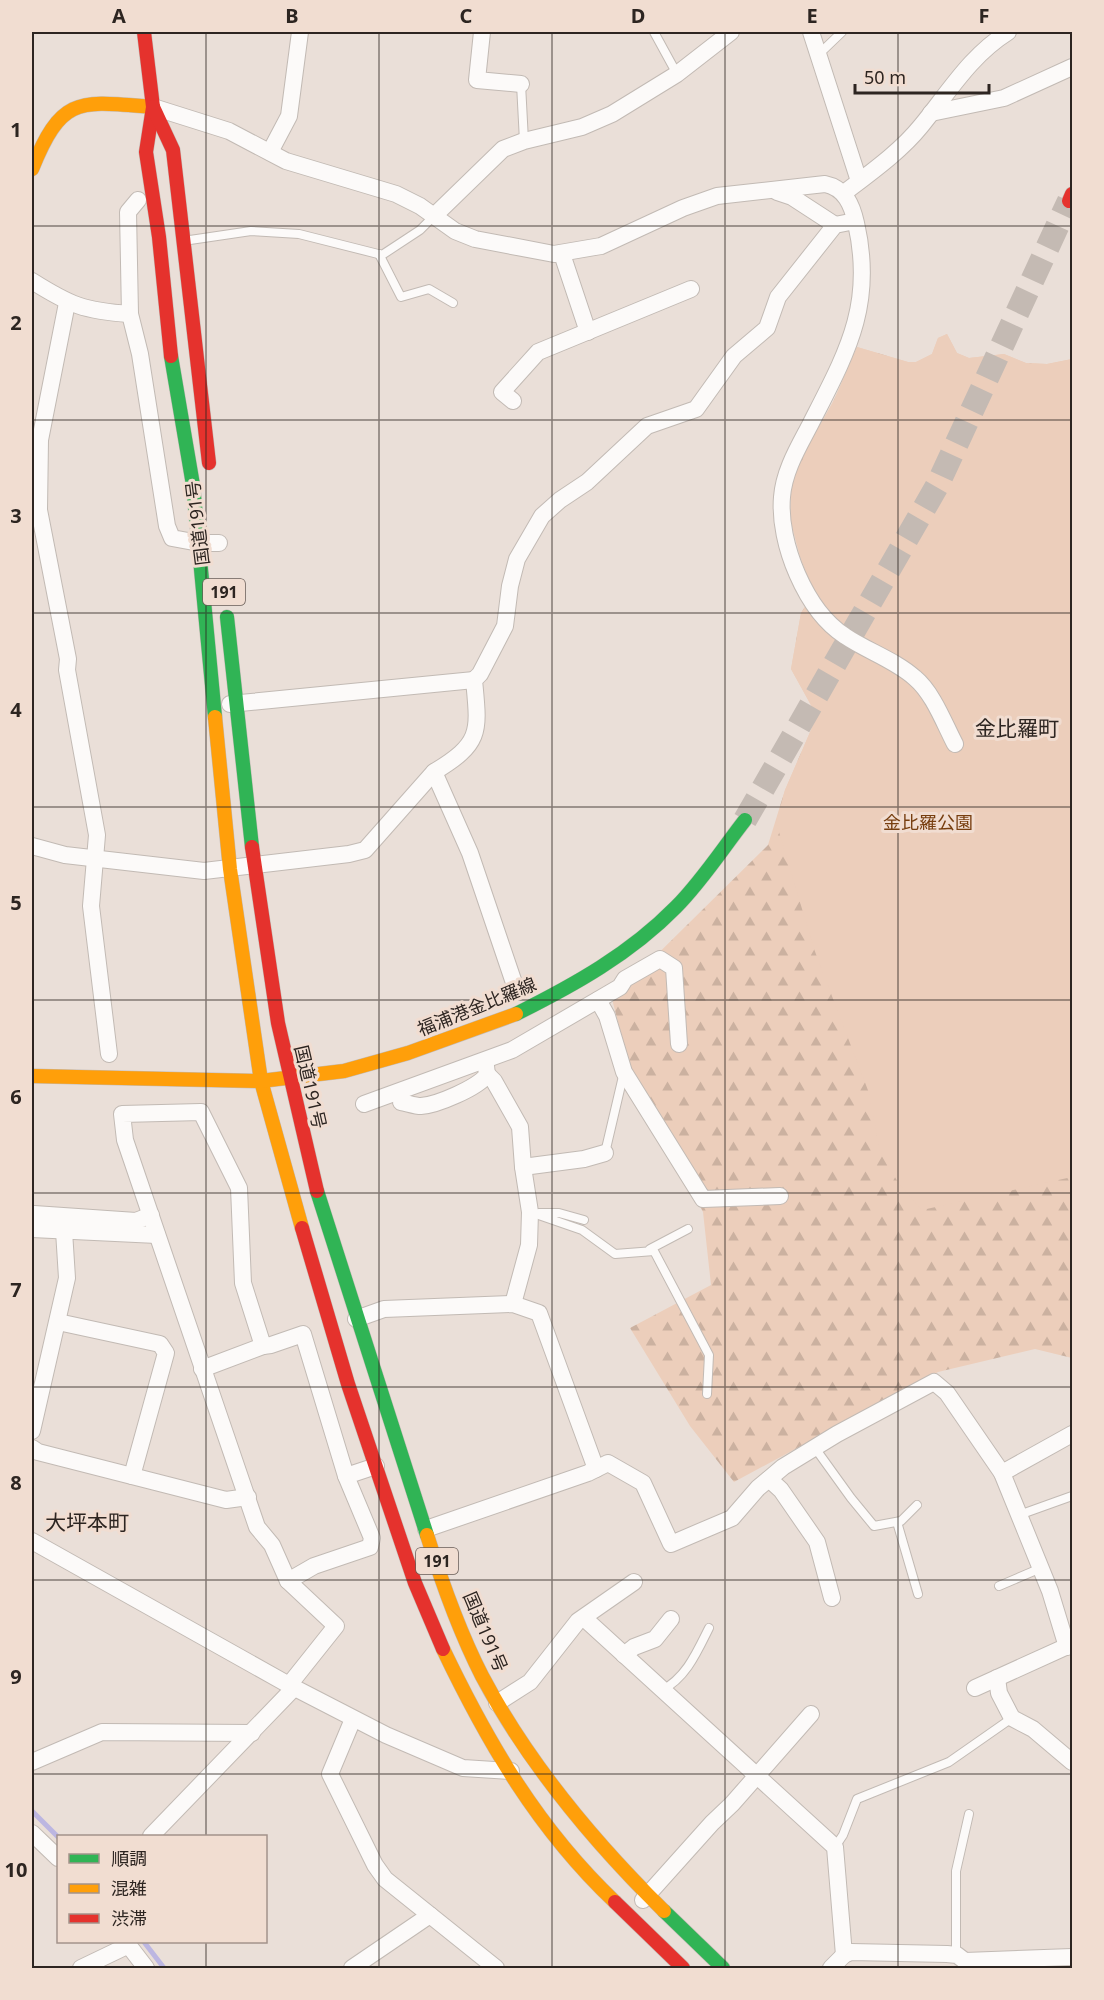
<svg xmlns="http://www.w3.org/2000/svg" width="1104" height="2000" viewBox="0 0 1104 2000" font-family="'Noto Sans','Noto Sans JP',sans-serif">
  <defs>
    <pattern id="forest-firs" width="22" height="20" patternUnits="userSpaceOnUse" patternTransform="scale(1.5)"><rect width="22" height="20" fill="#eccebb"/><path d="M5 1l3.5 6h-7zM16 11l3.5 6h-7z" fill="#cbb1a0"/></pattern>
  </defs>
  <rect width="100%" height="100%" fill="#eadfd8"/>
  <path fill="url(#forest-firs)" d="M 947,334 L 957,353 L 969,358 L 1004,354 L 1026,363 L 1047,364 L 1072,359 L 1072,1358 L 1035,1349 L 938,1372 L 734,1482 L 690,1426 L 630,1328 L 711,1285 L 703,1212 L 629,1064 L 612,999 L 768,845 L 785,790 L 817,716 L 791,669 L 801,613 L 814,593 C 802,563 792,532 791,499 C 790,463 820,429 835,398 C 843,381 850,364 857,347 L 908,362 L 916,362 L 932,354 L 938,338 Z"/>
  <path fill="#eccebb" d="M 947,334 L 957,353 L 969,358 L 1004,354 L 1026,363 L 1047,364 L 1072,359 L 1072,1177 L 922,1210 L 899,1184 L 880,1152 L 869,1093 L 814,949 L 776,822 L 785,790 L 817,716 L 791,669 L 801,613 L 814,593 L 800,557 L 790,519 L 791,498 L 796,476 L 805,453 L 834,400 L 857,347 L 908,362 L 916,362 L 932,354 L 938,338 Z"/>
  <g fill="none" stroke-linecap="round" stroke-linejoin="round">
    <g stroke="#bcb6e1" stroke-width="5">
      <path d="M 32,1811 L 58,1837"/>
      <path d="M 144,1942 L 164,1968"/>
    </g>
    <path stroke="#c4bab3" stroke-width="24" stroke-dasharray="24 12" stroke-linecap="butt" d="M 745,820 L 937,486 L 1069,201"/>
    <defs>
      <g id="lane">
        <path d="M 654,32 L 677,74"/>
        <path d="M 819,54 L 842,32"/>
        <path d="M 521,84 L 524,141"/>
        <path d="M 190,240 L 251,231 L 299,234 L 382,255 L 420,230 L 434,216"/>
        <path d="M 379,254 L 401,297 L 429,289 L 453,303"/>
        <path d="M 605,1153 L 624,1072"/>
        <path d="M 530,1212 L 582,1230 L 615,1254 L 654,1251 L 709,1355 L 707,1394"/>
        <path d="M 539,1213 L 559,1213 L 584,1220"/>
        <path d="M 650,1249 L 688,1229"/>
        <path d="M 815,1448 L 851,1498 L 874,1526 L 901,1521 L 917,1505"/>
        <path d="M 1019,1515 L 1072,1496"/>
        <path d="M 897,1522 L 918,1594"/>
        <path d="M 999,1586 L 1041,1568"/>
        <path d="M 662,1690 C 686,1678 697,1652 709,1628"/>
        <path d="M 835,1847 L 843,1835 L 857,1799 L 949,1762 L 1012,1718"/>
        <path d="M 956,1955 L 956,1871 L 969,1814"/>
      </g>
      <g id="street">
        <path d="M 482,32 L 477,80 L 521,84"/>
        <path d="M 811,32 L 859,181"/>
        <path d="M 153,107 L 229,131 L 286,161 L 396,194 L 420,206 L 455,231 L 475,239 L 554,254 L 601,246 L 683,208 L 717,196 L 825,184 C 845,188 852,205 856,223 C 875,306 846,354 810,425 C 798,448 784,471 782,497 C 778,543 806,611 845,636 C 867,651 895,660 915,678 C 933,693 944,723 955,744"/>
        <path d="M 931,113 L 1004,98 L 1072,67"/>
        <path d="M 270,152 L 289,116 L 300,32"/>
        <path d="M 777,192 L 792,197 L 835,225"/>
        <path d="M 844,193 C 870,173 900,152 921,126 C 949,92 970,56 1008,32"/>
        <path d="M 138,200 L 128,212 L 130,314 L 140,354 L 167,526 L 172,538 L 199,543 L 219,543"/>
        <path d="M 434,216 L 503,149 L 524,141 L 582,127 L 612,114 L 677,74 L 731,32"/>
        <path d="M 562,254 L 588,332"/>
        <path d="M 32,281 C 70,305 84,311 130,314"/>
        <path d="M 67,303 L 40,440 L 39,510 L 68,659 L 67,670 L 97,835 L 91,906 L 109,1054"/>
        <path d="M 513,401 L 502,392 L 538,352 L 691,289"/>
        <path d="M 230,704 L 474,680"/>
        <path d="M 32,846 L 65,855 L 204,871 L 349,854 L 365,850 L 434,772"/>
        <path d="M 513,980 L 470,853 L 434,772 C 482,743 479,732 474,680 L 480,674 L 505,626 L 510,586 L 517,559 L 542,516 L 560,500 L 587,482 L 647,426 L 696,409 L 734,356 L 767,328 L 778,297 L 835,225 L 855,221"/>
        <path d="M 598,1000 L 607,1016 L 624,1072 L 703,1199 L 780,1196"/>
        <path d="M 487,1074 L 494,1081 L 520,1127 L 523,1167 L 530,1212 L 529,1245 L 513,1304"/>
        <path d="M 401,1102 C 407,1103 415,1106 421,1106 C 437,1105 477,1088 487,1075 L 486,1066"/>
        <path d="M 364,1104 L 512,1050 L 620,987 L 625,979 L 660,959 L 674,968 L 679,1044"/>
        <path d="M 523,1167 L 584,1159 L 605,1153"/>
        <path d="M 34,1214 L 136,1221 L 151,1215"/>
        <path d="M 32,1229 L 157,1235"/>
        <path d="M 356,1319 L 384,1309 L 513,1304 L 539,1313 L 596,1469"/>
        <path d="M 58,1322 L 160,1344 L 166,1353 L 132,1476"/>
        <path d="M 263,1346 L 243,1283 L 239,1188 L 201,1112 L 122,1114 L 125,1140 L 257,1527 L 272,1545 L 288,1581 L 336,1626 L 289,1685"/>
        <path d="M 202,1369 L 263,1346 L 271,1345 L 303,1334 L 346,1476"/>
        <path d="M 32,1431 L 67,1278 L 64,1231"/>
        <path d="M 32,1448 L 38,1452 L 226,1500 L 248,1497"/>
        <path d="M 1002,1473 L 1072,1434"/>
        <path d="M 769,1479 L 781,1490 L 817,1542 L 832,1598"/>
        <path d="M 426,1529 L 588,1473 L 608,1463 L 643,1483 L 671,1544 L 732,1518 L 758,1488 L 783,1467 L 837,1434 L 934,1382 L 947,1393 L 1002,1473 L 1050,1591 L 1067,1647"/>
        <path d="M 32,1541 L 289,1685 L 386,1735 L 463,1768 L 511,1771"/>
        <path d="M 288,1581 L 314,1566 L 370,1547 L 372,1538 L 346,1476 L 376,1466"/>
        <path d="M 584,1618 L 835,1847 L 844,1955"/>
        <path d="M 624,1655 L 634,1647 L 655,1639 L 671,1619"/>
        <path d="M 997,1678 L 999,1693 L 1012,1718 L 1033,1729 L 1072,1762"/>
        <path d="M 975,1688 L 1072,1644"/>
        <path d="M 497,1703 L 530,1682 L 578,1621 L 634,1582"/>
        <path d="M 353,1719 L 330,1774 L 375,1865 L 385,1879 L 496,1968"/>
        <path d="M 32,1762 L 102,1732 L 252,1733"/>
        <path d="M 32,1833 L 58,1858"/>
        <path d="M 151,1836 L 294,1688"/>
        <path d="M 643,1900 L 712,1823 L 732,1804 L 811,1714"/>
        <path d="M 126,1942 L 146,1968"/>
        <path d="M 965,1961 L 1072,1957"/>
        <path d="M 81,1968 L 129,1945"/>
        <path d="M 352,1968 L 430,1915"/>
        <path d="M 831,1968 L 844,1955 L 851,1952 L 947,1954 L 957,1955 L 974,1968"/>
      </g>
      <g id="fast">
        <path d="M 171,356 L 193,485 L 215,717"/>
        <path d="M 227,617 L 252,847"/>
        <path d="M 516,1014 C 574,985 630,954 676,907 C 702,881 723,848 745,820"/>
        <path d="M 317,1191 L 427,1535"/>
        <path d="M 664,1911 L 723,1968"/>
      </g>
      <g id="slow">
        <path d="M 32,169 C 62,95 79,101 153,107"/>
        <path d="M 215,717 L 230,869 L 261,1081 L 302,1228"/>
        <path d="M 32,1076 L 261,1081 L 344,1071 L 408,1053 L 516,1014"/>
        <path d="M 427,1535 C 442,1583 459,1631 482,1676 C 528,1763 594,1842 664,1911"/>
        <path d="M 443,1649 C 488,1743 538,1829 615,1902"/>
      </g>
      <g id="jam">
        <path d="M 144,32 L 153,107 L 146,152 L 159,237 L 171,356"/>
        <path d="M 153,107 L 173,150 L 209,463"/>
        <path d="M 1069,201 L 1072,194"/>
        <path d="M 252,847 L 278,1023 L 317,1191"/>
        <path d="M 302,1228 L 348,1384 L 415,1583 L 443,1649"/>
        <path d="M 615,1902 L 683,1968"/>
      </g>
    </defs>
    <use href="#lane" stroke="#c2bab4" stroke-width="10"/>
    <use href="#street" stroke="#c2bab4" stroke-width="18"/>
    <use href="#fast" stroke="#c2bab4" stroke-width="15"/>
    <use href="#slow" stroke="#c2bab4" stroke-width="15"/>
    <use href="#jam" stroke="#c2bab4" stroke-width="15"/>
    <use href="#lane" stroke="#fcfaf9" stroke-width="8"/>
    <use href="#street" stroke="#fcfaf9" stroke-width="16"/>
    <use href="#fast" stroke="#30b455" stroke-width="14"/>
    <use href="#slow" stroke="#ff9f0a" stroke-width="14"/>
    <use href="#jam" stroke="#e5322d" stroke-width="14"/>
  </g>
  <path fill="none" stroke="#2d2521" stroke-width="1.5" stroke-opacity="0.55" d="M 206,32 L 206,1836M 379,32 L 379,1968M 552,32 L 552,1968M 725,32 L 725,1968M 898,32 L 898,1968M 32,226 L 1072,226M 32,420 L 1072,420M 32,613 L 1072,613M 32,807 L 1072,807M 32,1000 L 1072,1000M 32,1193 L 1072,1193M 32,1387 L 1072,1387M 32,1580 L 1072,1580M 32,1774 L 1072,1774M 206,1942 L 206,1968"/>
  <g text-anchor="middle" stroke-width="6" stroke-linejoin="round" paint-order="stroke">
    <g fill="#f1ddd1" stroke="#685c56" stroke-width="1.5">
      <rect x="203" y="579" width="42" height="26" rx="4.5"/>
      <rect x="416" y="1548" width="42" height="26" rx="4.5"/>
    </g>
    <g font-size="16" font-weight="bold" fill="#2d2521">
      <text x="224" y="598">191</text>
      <text x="437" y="1567">191</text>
    </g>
    <g font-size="18" fill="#2d2521" stroke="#f1ddd1">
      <text transform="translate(198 523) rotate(-97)" y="6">国道191号</text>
      <text transform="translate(477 1007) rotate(-22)" y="6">福浦港金比羅線</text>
      <text transform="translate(310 1087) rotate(77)" y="6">国道191号</text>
      <text transform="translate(485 1632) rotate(67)" y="6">国道191号</text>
    </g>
    <g font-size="18" fill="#773e0f" stroke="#f1ddd1">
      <text x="928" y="829">金比羅公園</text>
    </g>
    <g font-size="21" fill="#2d2521" stroke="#f1ddd1">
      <text x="1017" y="736">金比羅町</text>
      <text x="87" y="1530">大坪本町</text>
    </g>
  </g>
  <rect width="1104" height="2000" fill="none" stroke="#f1ddd1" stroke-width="66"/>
  <rect x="57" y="1835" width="210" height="108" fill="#f1ddd1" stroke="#a3938b" stroke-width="1.5"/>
  <rect x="69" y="1854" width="30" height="9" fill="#30b455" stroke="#a3938b" stroke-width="1.5"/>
  <text x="111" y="1865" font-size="18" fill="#2d2521">順調</text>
  <rect x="69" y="1884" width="30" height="9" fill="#ff9f0a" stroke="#a3938b" stroke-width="1.5"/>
  <text x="111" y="1895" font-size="18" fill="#2d2521">混雑</text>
  <rect x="69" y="1914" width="30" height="9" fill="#e5322d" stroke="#a3938b" stroke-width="1.5"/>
  <text x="111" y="1925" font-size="18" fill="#2d2521">渋滞</text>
  <path d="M855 84v9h134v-9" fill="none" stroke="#2d2521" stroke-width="3"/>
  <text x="864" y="84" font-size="18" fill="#2d2521" stroke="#f1ddd1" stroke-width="4.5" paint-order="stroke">50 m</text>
  <rect x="33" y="33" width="1038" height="1934" fill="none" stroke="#2d2521" stroke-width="2"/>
  <g font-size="20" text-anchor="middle" font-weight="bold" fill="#2d2521">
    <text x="119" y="23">A</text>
    <text x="292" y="23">B</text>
    <text x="466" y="23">C</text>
    <text x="638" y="23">D</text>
    <text x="812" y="23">E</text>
    <text x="984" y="23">F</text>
    <text x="16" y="137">1</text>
    <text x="16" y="330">2</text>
    <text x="16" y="523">3</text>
    <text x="16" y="717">4</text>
    <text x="16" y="910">5</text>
    <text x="16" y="1104">6</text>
    <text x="16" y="1297">7</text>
    <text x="16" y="1490">8</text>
    <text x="16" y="1684">9</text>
    <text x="16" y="1877">10</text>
  </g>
</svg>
